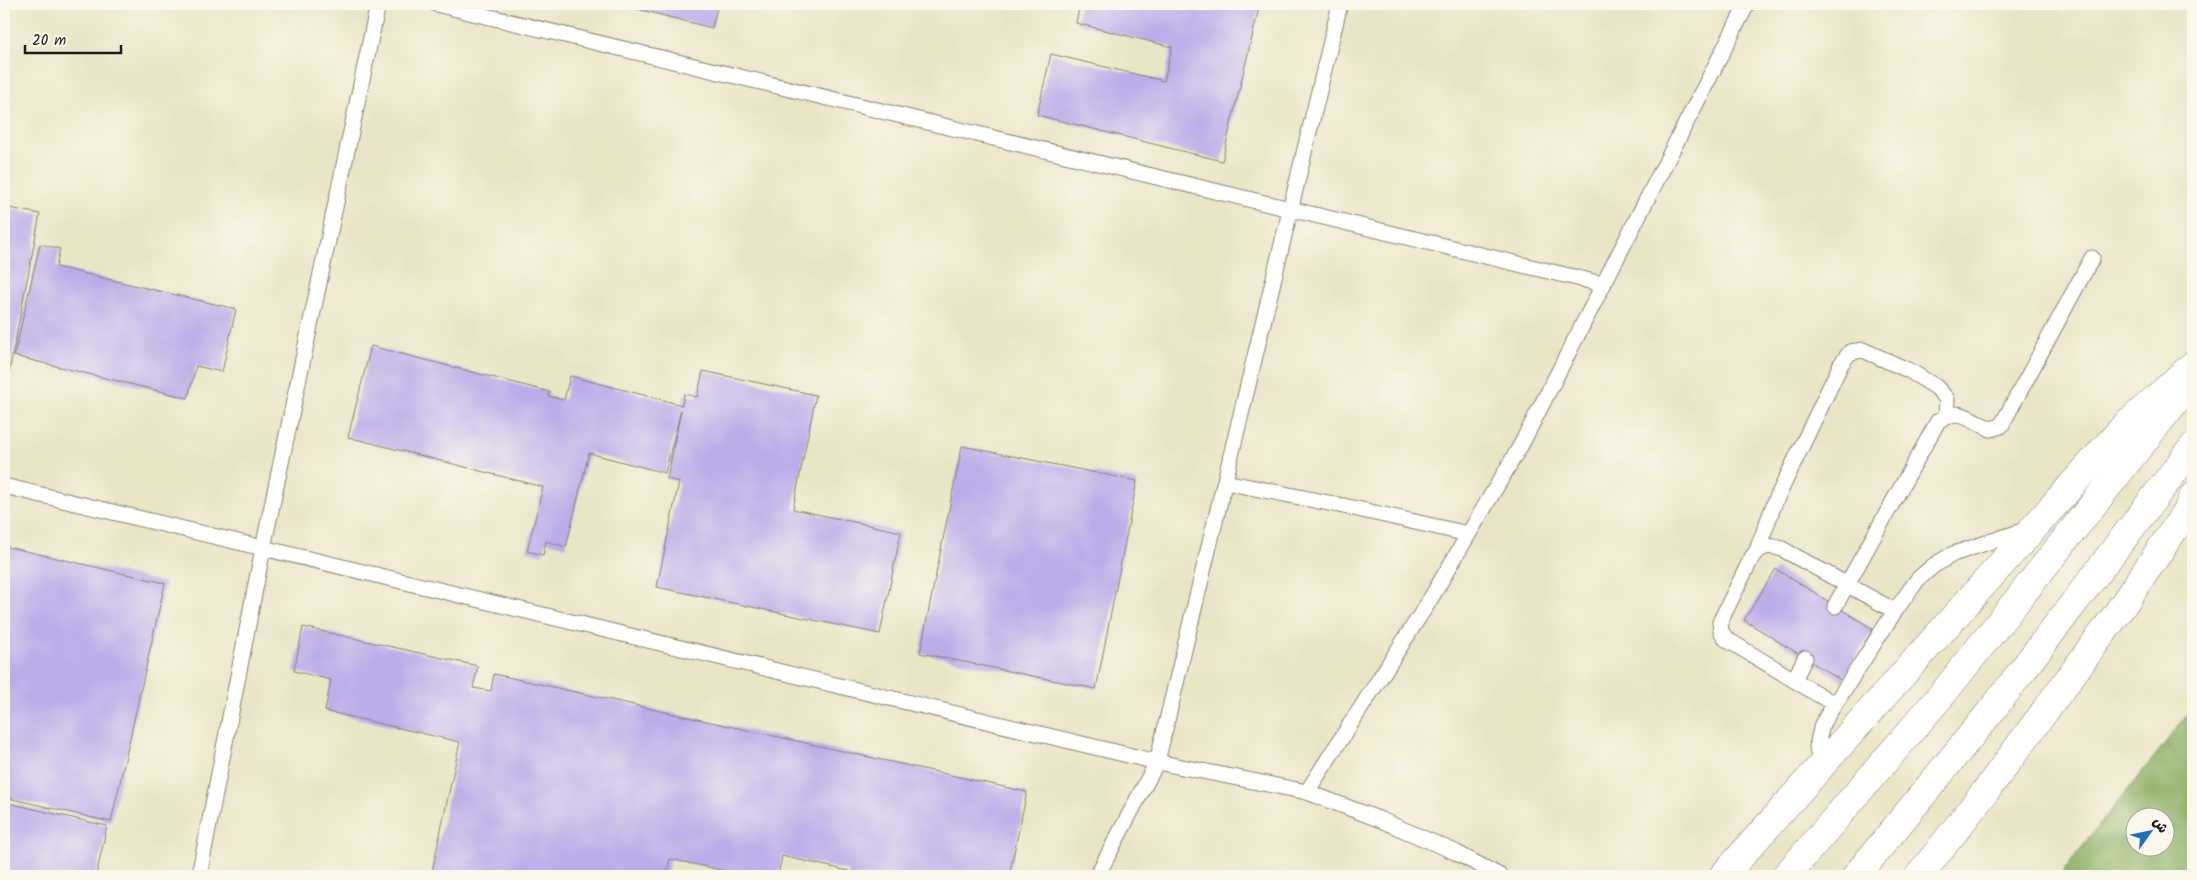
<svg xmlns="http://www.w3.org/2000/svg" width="2197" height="880" viewBox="0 0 2197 880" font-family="Kalam,'Playpen Sans Arabic',sans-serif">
  <rect width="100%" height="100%" fill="#fbf7ec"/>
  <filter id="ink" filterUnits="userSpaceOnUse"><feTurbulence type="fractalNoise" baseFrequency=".02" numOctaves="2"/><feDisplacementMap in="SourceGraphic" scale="10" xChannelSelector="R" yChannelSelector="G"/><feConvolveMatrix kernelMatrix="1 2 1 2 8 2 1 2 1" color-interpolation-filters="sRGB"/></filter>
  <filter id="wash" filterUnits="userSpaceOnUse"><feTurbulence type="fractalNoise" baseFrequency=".0096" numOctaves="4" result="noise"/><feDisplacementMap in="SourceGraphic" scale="20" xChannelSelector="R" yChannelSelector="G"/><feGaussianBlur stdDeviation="1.12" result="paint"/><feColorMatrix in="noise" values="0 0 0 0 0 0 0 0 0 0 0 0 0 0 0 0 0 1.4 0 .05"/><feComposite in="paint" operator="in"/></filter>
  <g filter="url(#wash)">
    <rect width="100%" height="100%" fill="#ebe5c7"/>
    <path fill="#8aad62" stroke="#53643f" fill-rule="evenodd" d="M 2193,708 L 2193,876 L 2059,876 ZM 2134,818 L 2164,818 L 2164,848 L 2134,848 Z"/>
    <g id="blocks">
      <g fill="#bcace9">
        <path d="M 618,4 L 718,4 L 712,28 Z"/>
        <path d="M 1080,4 L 1260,4 L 1222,161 L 1037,115 L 1051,54 L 1164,81 L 1172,47 L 1076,23 Z"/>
        <path d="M 4,207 L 40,214 L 5,393 L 4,393 Z"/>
        <path d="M 40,244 L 60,249 L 56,267 L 236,309 L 222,372 L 196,366 L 188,398 L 14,356 Z"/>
        <path d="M 371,346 L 550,392 L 548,396 L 564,400 L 570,376 L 682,405 L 684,394 L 697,397 L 703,371 L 816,395 L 793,509 L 901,532 L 880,634 L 657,587 L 679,482 L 667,479 L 681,410 L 665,473 L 589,453 L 566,547 L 546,541 L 543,555 L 527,551 L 543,487 L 348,437 Z"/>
        <path d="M 962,446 L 1137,481 L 1096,689 L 920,653 Z"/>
        <path d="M 4,546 L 165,583 L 111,822 L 4,797 Z"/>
        <path d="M 1776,569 L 1873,629 L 1842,681 L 1744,620 Z"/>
        <path d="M 303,627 L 478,666 L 473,688 L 491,691 L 494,674 L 1027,792 L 1009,876 L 848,876 L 849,871 L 782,856 L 778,876 L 749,876 L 670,859 L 666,876 L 431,876 L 460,742 L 325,711 L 331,680 L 294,671 Z"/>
        <path d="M 4,802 L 107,826 L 96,876 L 4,876 Z"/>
      </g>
    </g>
  </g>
  <g filter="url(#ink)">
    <use href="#blocks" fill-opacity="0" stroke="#848072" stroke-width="1"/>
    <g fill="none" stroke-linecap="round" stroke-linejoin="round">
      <defs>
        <g id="service">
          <path d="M 436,4 L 1602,284"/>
          <path d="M 1225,482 L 1353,508 L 1468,534"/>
          <path d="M 4,486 L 1157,762 L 1307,792 L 1381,820 L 1455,852 L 1500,876"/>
          <path d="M 1757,550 L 1775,502 L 1841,364 L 1850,352 L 1863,350 L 1910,371 L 1936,387 L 1947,399 L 1946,416"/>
          <path d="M 1835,606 L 1938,421 C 1961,405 1971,421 1991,429 L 2001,426 L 2092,258"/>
          <path d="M 1794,680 L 1805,658"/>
          <path d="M 1834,704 L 1726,639 L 1721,631 L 1720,622 L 1752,557 C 1761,546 1769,544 1782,549 L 1895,611"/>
          <path d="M 1820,769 L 1817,746 L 1822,724 L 1895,611 L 1918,579 L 1933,566 L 1953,554 L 2025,530"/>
          <path d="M 1307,792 L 1428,603 L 1521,445 L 1747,4"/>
          <path d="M 199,876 L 263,548 L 378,4"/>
          <path d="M 1097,876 L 1157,762 L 1340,4"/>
        </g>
        <g id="trunk">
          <path d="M 1723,876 L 2121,430 L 2193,365"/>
          <path d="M 1919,876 L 1985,792 L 2116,615 L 2188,509 L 2193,497"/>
        </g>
        <g id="motorway">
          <path d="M 1786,876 L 1945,691 L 2193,379"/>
          <path d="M 1856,876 L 1992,710 L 2193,447"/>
        </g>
      </defs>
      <use href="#service" stroke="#848072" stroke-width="17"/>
      <use href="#trunk" stroke="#848072" stroke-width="29"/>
      <use href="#motorway" stroke="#848072" stroke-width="29"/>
      <use href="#service" stroke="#fff" stroke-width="15"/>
      <use href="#trunk" stroke="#fff" stroke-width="28"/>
      <use href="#motorway" stroke="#fff" stroke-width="28"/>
    </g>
  </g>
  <rect width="2197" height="880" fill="none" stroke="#fbf7ec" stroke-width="20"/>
  <g transform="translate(2150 832) rotate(57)"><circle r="24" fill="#fbf7ec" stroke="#a29f99"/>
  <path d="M0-4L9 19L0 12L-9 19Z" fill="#1f6fb2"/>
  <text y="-8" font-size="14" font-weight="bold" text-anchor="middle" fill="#1c1c1c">ش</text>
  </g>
  <path d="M25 45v8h96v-8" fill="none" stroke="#1c1c1c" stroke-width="2.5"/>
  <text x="32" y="45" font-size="15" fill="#1c1c1c" stroke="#fbf7ec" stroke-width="4" paint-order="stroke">20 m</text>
</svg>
